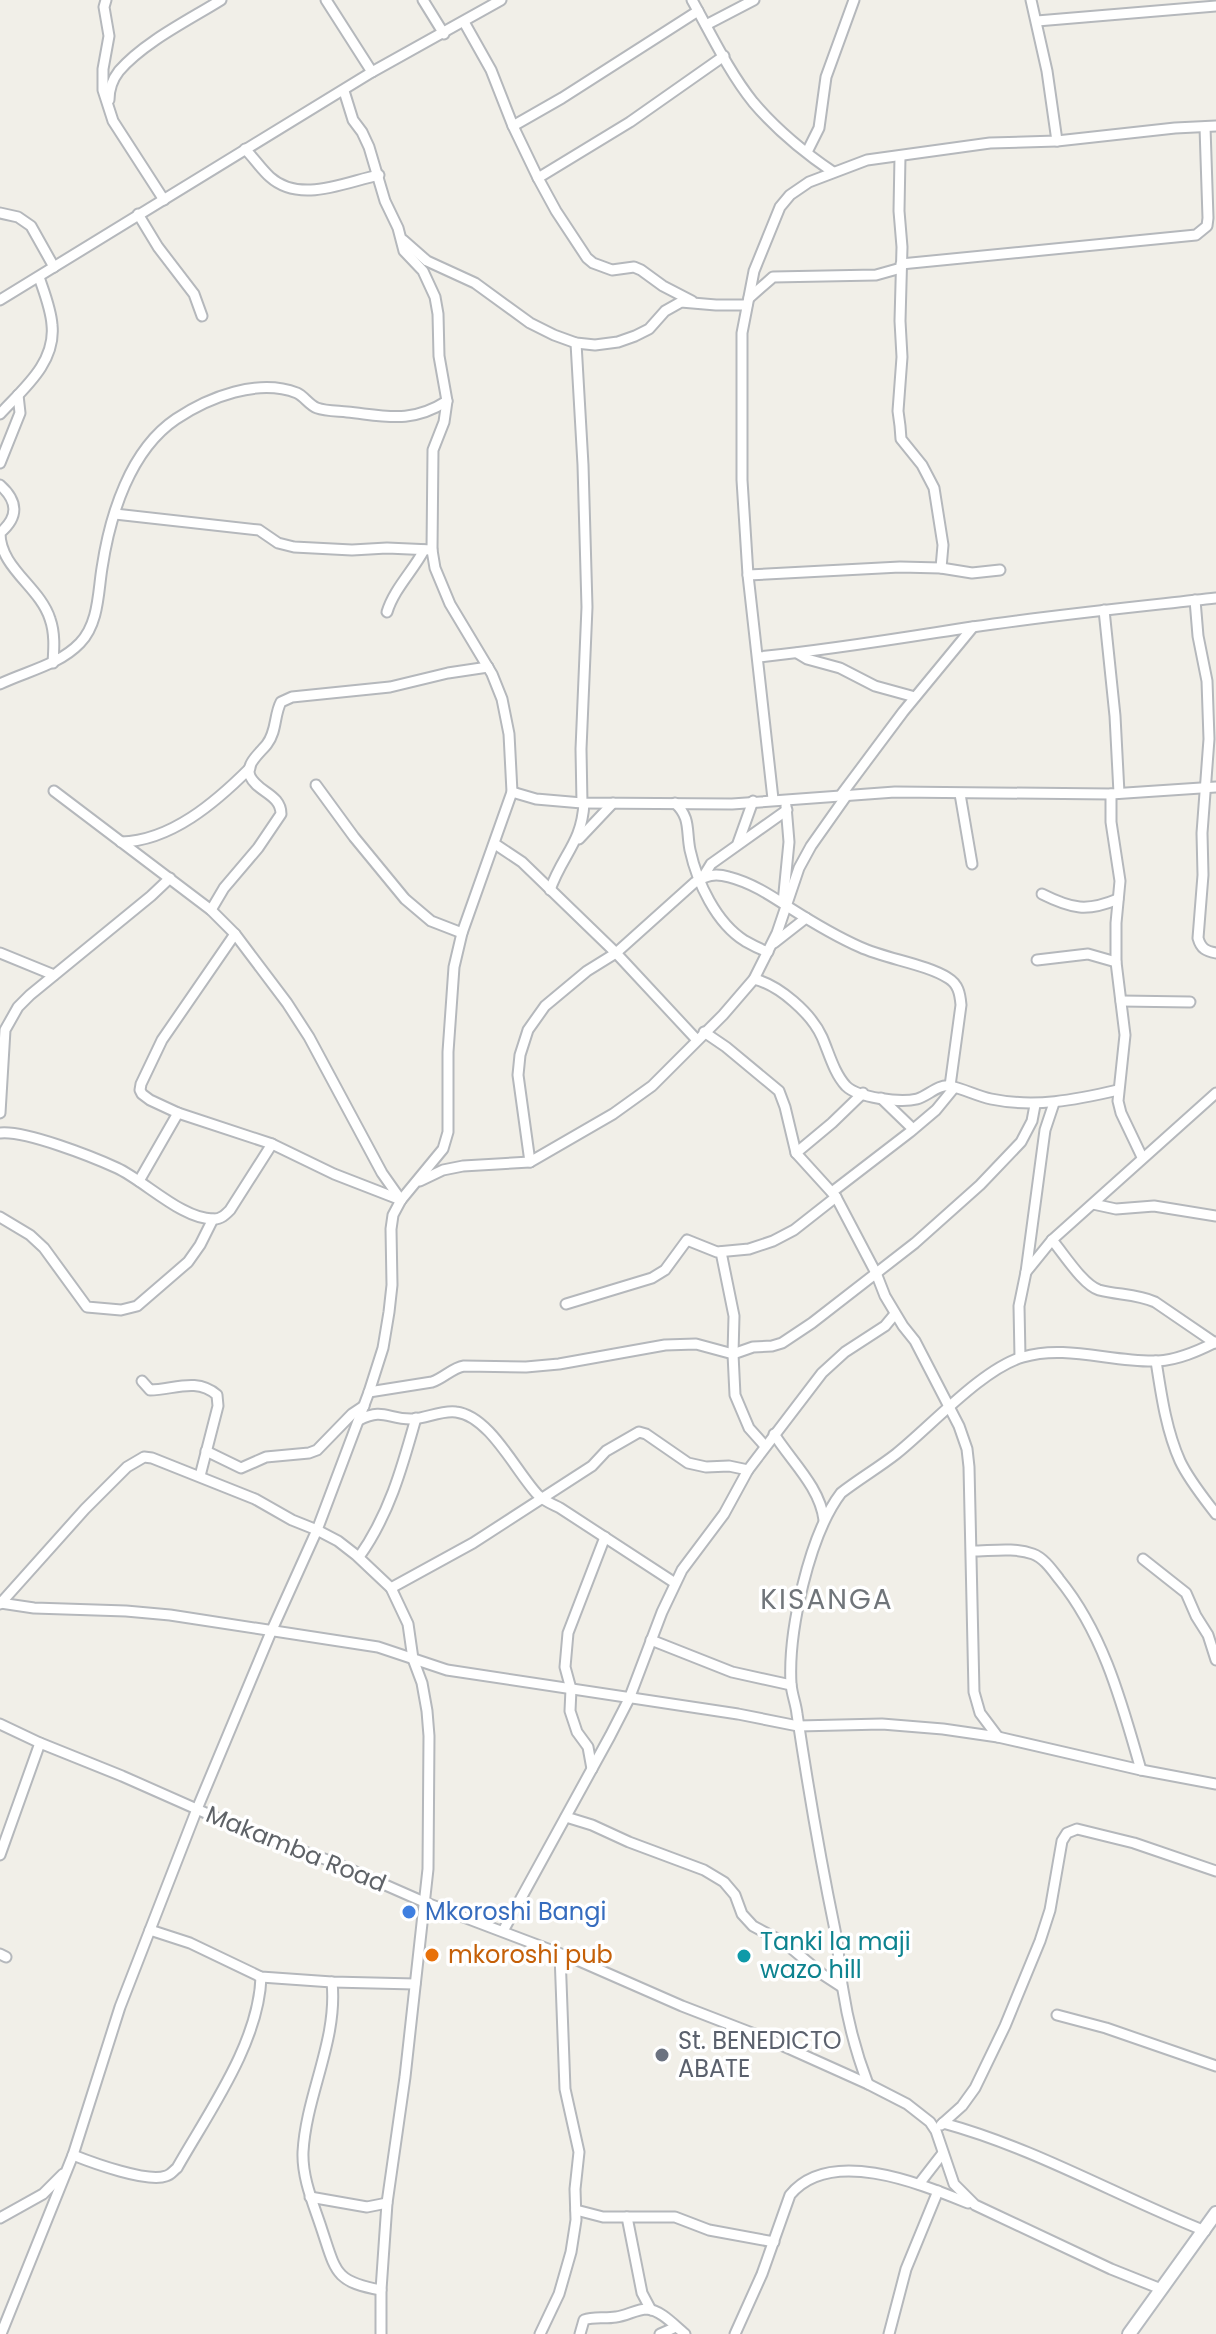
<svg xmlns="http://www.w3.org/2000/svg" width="1216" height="2334" viewBox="0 0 1216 2334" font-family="Poppins,sans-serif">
  <rect width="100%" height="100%" fill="#f1efe8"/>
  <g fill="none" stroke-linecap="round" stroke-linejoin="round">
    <defs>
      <g id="street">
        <path d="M 106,0 L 104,7 L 109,36 L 103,69 L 103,90 L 113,121 L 164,200"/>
        <path d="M 326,0 L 372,72"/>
        <path d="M 423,0 L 444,34"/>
        <path d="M 692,0 C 711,34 729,72 753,102 C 775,128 805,153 833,172"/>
        <path d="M 1031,0 L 1047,71 L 1057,141"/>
        <path d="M 1037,21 L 1216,6"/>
        <path d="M 464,22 L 491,70 L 513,126 L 538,178 L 556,211 L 587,258 L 593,263 L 612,270 L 634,267 L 641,270 L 663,286 L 692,301"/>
        <path d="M 706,25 L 754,0"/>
        <path d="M 109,100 C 109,90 112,80 119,71 C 144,42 189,20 221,0"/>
        <path d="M 513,126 L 562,98 L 698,11"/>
        <path d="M 245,149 C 254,158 261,169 270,177 C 300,204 345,182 379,175"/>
        <path d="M 807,152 L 819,128 L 826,77 L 854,0"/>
        <path d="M 900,156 L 899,211 L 902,247 L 900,321 L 902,357 L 898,411 L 900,426 L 901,439 L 922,465 L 934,488 L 943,545 L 941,568"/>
        <path d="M 538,178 L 630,122 L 724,56"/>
        <path d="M 0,213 L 18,217 L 31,226 L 54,267"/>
        <path d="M 138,214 L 158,247 L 194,294 L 202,316"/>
        <path d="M 403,240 L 427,261 L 475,283 L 530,323 L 554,335 L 576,343 L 595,345 L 618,342 L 635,336 L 649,329 L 665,311 L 681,302 L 716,305 L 747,305"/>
        <path d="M 901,264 L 1196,235 L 1207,226 L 1208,218 L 1205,127"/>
        <path d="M 749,298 L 773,277 L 876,275 L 901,268"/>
        <path d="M 0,300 L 372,72 L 501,0"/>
        <path d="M 576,343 L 583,465 L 587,607 L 581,749 L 582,803"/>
        <path d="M 0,414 C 23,389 56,363 52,325 C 51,309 44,292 39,277"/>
        <path d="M 0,463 L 20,413 L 18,395"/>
        <path d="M 0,485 C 18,501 19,517 0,533 C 0,568 40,587 50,619 C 55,633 54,648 53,663"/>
        <path d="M 115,514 L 259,530 L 278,543 L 294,547 L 352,550 L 387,548 L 432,550"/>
        <path d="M 748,575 L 900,567 L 941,568 L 972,573 L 1000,570"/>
        <path d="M 1195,600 L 1198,636 L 1207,681 L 1209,739 L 1202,833 L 1203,875 L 1198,938 C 1201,949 1206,951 1216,953"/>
        <path d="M 1104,610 L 1115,716 L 1119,793"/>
        <path d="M 387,612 C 394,589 413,571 424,550"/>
        <path d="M 797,653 L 807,659 L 840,668 L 875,686 L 915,697"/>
        <path d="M 758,657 C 830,650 901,638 972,627 C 1053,615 1135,607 1216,598"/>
        <path d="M 0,684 C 27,671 59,665 80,643 C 99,623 98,592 102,568 C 110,515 130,450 176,419 C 209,397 258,378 297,393 C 304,396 309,405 317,408 C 325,411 338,411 347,412 C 386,416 411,424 447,401"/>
        <path d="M 316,785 L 354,837 L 405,899 L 431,921 L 462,933"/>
        <path d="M 54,791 L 211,910 L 235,934 L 287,1003 L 309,1037 L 382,1173 L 401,1200"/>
        <path d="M 512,792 L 536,799 L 582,803 L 732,804 L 895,792 L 1111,794 L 1216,787"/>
        <path d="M 960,794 L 972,864"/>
        <path d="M 1111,794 L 1111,822 L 1120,881 L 1116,923 L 1116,962 L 1125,1035 L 1118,1101 L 1121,1113 L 1142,1157"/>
        <path d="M 841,795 L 903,712 L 973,627"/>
        <path d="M 773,799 L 748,575 L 742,480 L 742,333 L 754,271 L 780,207 L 790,195 L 809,182 L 867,160 L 990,143 L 1057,141 L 1175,128 L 1216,126"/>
        <path d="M 675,803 C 691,818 686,830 690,850 C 697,882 716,923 745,941 C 752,945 760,949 768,952"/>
        <path d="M 579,839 L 613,803"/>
        <path d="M 121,842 C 171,841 216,802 250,768"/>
        <path d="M 738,843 L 753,801"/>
        <path d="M 495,844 L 522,862 L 616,953 L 697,1040"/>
        <path d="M 703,877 L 711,864 L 787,810"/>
        <path d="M 550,890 C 562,855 582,843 584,803"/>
        <path d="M 1042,894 C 1072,909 1087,912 1118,899"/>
        <path d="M 783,903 L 789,842 L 786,806"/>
        <path d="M 211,910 L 224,888 L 258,848 L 281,814 C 281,794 257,792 250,776 C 245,764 261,752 267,744 C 277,731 274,715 281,702 L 292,697 L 390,687 L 448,673 L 488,667"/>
        <path d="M 235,934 L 162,1040 L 141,1084 L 140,1090 L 142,1094 L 150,1100 L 178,1113 L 272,1144 L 334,1174 L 401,1200"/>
        <path d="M 774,943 L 806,918"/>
        <path d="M 0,953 L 54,975"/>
        <path d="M 1037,960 L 1088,954 L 1116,962"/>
        <path d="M 754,979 C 779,985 811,1013 822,1037 C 829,1053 834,1073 846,1086 C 858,1098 901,1103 917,1099 C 928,1096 938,1084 950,1086 C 964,1089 977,1096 991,1099 C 1035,1108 1075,1100 1118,1090"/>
        <path d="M 1121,1001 L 1190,1002"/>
        <path d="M 704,1032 L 726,1047 L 779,1091 L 785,1107 L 796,1153 L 836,1197 L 876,1273 L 885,1296 L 903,1326 L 915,1341 L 959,1426 L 967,1449 L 969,1467 L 974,1692 L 980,1713 L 998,1737"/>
        <path d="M 881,1098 L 913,1129"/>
        <path d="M 0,1113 L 5,1030 L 18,1007 L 30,995 L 151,896 L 170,878"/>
        <path d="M 0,1133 C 25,1130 93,1157 117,1168 C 145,1181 183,1220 214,1219 C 221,1219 225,1215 230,1210 L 272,1144"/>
        <path d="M 796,1153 L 832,1123 L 863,1093"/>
        <path d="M 530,1162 L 518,1075 L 520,1055 L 528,1030 L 545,1006 L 587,971 L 616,953 L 694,883 C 706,875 715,873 729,877 C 752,883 770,895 790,908 C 812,922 835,936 860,947 C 886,959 926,964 948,978 C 958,984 960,993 961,1005 L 950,1086"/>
        <path d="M 139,1181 L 178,1113"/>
        <path d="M 420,1181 L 443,1170 L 463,1166 L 530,1162 L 613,1114 L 652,1086 L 723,1015 L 754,979 L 777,933 L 799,868 L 811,846 L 847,795"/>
        <path d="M 832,1192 L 910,1132 L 936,1110 L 954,1088"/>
        <path d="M 1093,1204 L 1116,1209 L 1154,1206 L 1216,1216"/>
        <path d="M 0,1217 L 30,1235 L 44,1248 L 87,1307 L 121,1310 L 137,1306 L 188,1262 L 200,1245 L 213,1219"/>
        <path d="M 1052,1240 C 1064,1254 1083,1285 1099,1290 C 1118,1295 1137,1294 1155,1302 L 1215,1343"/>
        <path d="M 721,1252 L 734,1316 L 733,1354 L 735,1395 L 749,1428 L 765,1446"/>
        <path d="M 1026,1272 L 1052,1240 L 1216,1093"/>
        <path d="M 566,1304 L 652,1278 L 665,1270 L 687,1240 L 717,1252 L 749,1249 L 773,1241 L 794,1230 L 836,1197"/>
        <path d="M 1020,1357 L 1019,1306 L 1026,1272 L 1045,1130 L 1054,1103"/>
        <path d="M 1156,1361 C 1161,1393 1166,1430 1180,1461 C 1189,1480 1203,1497 1216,1514"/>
        <path d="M 142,1381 L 150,1390 C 173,1390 196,1377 217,1395 L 218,1406 L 200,1476"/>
        <path d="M 369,1392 L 432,1382 C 444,1378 452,1368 464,1366 L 526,1367 L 559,1364 L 665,1345 L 696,1344 L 733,1354 L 753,1347 L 772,1346 L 782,1343 L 812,1323 L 915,1243 L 980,1185 L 1021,1142 L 1032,1121 L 1035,1105"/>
        <path d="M 359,1420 C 384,1407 388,1420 413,1419 C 427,1418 442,1410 456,1412 C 490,1416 516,1472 538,1495 C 544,1501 552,1504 560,1508 L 675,1583"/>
        <path d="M 774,1434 C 791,1461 820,1487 824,1520"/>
        <path d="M 206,1451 L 241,1468 L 266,1457 L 309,1453 L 317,1450 L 352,1414 L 364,1406"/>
        <path d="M 972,1551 C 991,1551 1014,1547 1033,1554 C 1044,1558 1052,1570 1059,1579 C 1104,1634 1122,1704 1141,1770"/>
        <path d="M 359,1557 C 389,1515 402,1468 416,1418"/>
        <path d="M 1143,1559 L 1186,1593 L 1196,1616 L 1208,1635 L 1216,1660"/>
        <path d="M 391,1588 L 473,1543 L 592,1466 L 606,1451 L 639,1432 L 646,1434 L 688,1463 L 706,1467 L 729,1466 L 748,1470"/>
        <path d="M 0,1603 L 34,1608 L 126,1611 L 170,1615 L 378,1647 L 447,1670 L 738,1714 L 798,1726 L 882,1724 L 943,1729 L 998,1737 L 1141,1770 L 1216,1784"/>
        <path d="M 0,1604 L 85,1509 L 127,1467 L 144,1457 L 152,1458 L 255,1499 L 292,1520 L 317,1530 L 338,1541 L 356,1555 L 391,1588 L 408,1624 L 413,1659 L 422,1683 L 427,1711 L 429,1736 L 428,1869 L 405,2077 L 387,2203 L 381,2290 L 381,2334"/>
        <path d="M 651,1640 L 732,1672 L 791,1685"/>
        <path d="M 0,1724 L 40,1743 L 122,1776 L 244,1830 L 333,1862 L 424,1902 L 577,1960 L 682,2006 L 770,2040 L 868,2084 L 907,2104 L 930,2122 L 936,2131 L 954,2184 L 975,2205 L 1111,2269 L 1161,2289"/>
        <path d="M 592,1769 L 588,1747 L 577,1732 L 570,1711 L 571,1689 L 565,1667 L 568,1633 L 605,1537"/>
        <path d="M 566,1817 L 592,1825 L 629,1842 L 704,1870 L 724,1882 L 735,1895 L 742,1914 L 753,1926 L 785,1943 L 822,1974 L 842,1987"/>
        <path d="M 0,1855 L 40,1743"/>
        <path d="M 150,1930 L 190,1943 L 261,1977 L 332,1982 L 415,1984"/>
        <path d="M 503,1931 L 610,1736 L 629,1699 L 662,1612 L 682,1570 L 724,1514 L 748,1470 L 822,1373 L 845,1352 L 885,1326 L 895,1314"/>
        <path d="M 0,1954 L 6,1957"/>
        <path d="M 332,1982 C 338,2040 306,2095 303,2152 C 302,2179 314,2205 322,2230 C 336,2272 335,2282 381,2290"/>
        <path d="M 1057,2015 L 1106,2028 L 1216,2066"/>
        <path d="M 868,2084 C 856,2053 848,2022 843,1990 C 839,1970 839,1949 835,1930 C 820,1858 808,1787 797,1714 C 796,1704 792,1695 791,1684 C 788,1632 809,1535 841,1493 C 859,1479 878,1468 896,1454 C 930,1427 983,1368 1023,1357 C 1066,1344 1113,1363 1158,1361 C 1178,1360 1198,1351 1216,1342"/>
        <path d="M 943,2123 L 962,2106 L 975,2088 L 1005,2026 L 1040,1941 L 1050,1910 L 1062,1841 L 1067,1833 L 1077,1829 L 1134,1843 L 1216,1871"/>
        <path d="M 941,2125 L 943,2123 C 1035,2148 1117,2196 1205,2231"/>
        <path d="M 73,2155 C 93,2163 148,2183 166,2176 C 171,2175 173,2171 177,2168 C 208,2113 259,2043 261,1977"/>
        <path d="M 919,2184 L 943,2153"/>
        <path d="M 310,2197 L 367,2207 L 387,2203"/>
        <path d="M 576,2210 L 603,2217 L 675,2217 L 709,2230 L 774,2242"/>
        <path d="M 627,2217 L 642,2293 L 651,2310"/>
        <path d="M 0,2218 L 43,2194 L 63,2174"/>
        <path d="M 1,2334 L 73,2155 L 120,2007 L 197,1809 L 271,1632 L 317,1530 L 369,1392 L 383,1348 L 389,1312 L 392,1285 L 391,1229 L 393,1215 L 401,1200 L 443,1149 L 448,1132 L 448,1052 L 454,967 L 462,933 L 512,792 L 509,734 L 502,699 L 492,674 L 450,604 L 435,568 L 432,550 L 433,450 L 444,422 L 447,401 L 439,356 L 438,314 L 435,297 L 423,271 L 404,251 L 398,228 L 385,201 L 369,147 L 362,132 L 353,120 L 344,91"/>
        <path d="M 540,2334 L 559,2294 L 571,2252 L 576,2220 L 575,2189 L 579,2152 L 565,2089 L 560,1954"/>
        <path d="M 580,2334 L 584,2320 C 594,2316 604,2319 616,2317 C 626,2316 637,2309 647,2309 C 661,2310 675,2326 685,2334"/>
        <path d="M 660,2334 L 676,2327"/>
        <path d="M 735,2334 L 762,2274 L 790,2195 C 830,2146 921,2184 968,2203"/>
        <path d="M 889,2334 L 906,2269 L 938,2191"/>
      </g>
      <path id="secondary" d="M 1129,2334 L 1216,2213"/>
    </defs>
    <use href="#street" stroke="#b5b8bc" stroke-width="13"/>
    <use href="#secondary" stroke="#b6babf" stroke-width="16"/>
    <use href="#street" stroke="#fff" stroke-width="9"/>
    <use href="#secondary" stroke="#fff" stroke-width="12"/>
  </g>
  <circle fill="#3f7fe0" stroke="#fff" stroke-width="3" cx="409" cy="1912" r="8"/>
  <circle fill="#e8710a" stroke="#fff" stroke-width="3" cx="432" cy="1955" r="8"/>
  <circle fill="#0f9aa8" stroke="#fff" stroke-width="3" cx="744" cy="1956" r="8"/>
  <circle fill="#6b7280" stroke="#fff" stroke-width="3" cx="662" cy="2055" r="8"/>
  <g text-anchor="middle" stroke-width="7" stroke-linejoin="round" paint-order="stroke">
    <g font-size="24" fill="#5f6368" stroke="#fff">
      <text transform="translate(296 1849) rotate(22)" y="8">Makamba Road</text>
    </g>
    <g font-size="24" fill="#366cbe" stroke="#fff" text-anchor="start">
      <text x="425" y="1920">Mkoroshi Bangi</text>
    </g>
    <g font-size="24" fill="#0d838f" stroke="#fff" text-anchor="start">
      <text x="760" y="1950">Tanki la maji<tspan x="760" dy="28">wazo hill</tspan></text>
    </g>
    <g font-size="24" fill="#c56008" stroke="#fff" text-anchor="start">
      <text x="448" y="1963">mkoroshi pub</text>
    </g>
    <g font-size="24" fill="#5b616d" stroke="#fff" text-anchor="start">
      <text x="678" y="2049">St. BENEDICTO<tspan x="678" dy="28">ABATE</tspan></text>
    </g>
    <g font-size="28" letter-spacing="2" fill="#70757a" stroke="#fff">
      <text x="827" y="1609">KISANGA</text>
    </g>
  </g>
</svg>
